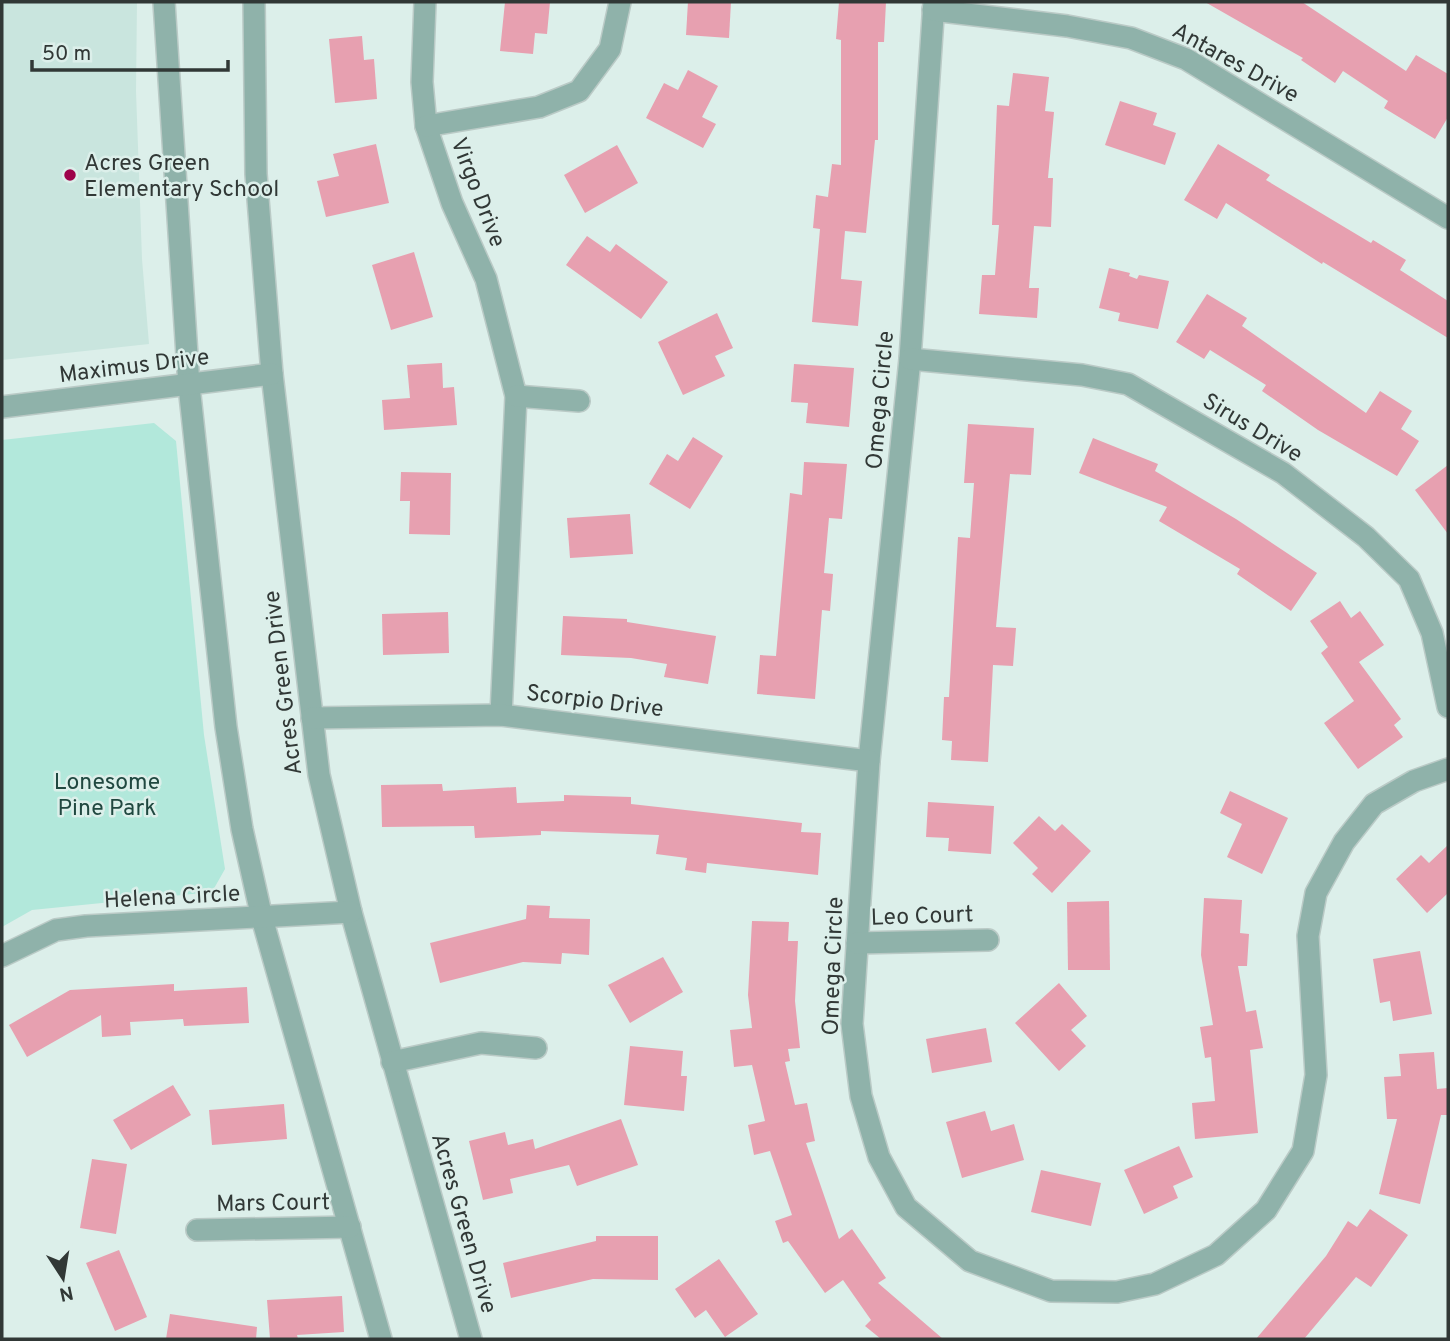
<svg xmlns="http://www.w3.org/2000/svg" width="1450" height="1341" viewBox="0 0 1450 1341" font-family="Overpass,sans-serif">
  <rect width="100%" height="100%" fill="#dcefea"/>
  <path fill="#c9e5de" d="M 2,2 L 137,2 L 136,91 L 142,259 L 149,344 L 2,360 Z"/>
  <path fill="#b2e8db" d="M 154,423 L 176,441 L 204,735 L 225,869 L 212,892 L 32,910 L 2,927 L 2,440 Z"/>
  <g fill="#e7a0b0">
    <path d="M 505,2 L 550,2 L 547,34 L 535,33 L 533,54 L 500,51 Z"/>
    <path d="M 688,2 L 731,2 L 729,38 L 686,35 Z"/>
    <path d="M 839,2 L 886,2 L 884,42 L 878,42 L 878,140 L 875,140 L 866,233 L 845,231 L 841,279 L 862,281 L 858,326 L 812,322 L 820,229 L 813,228 L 816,195 L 828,197 L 832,164 L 841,165 L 841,40 L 836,39 Z"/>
    <path d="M 1205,2 L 1302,2 L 1406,71 L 1416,55 L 1448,74 L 1448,117 L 1435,139 L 1384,108 L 1388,101 L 1343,71 L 1335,83 L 1301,60 L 1303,58 Z"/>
    <path d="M 362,36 L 364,60 L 374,59 L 377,99 L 335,103 L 329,39 Z"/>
    <path d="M 688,70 L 718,86 L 702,117 L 716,124 L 703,148 L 646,118 L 664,83 L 678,90 Z"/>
    <path d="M 1013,73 L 1049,77 L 1045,111 L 1054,112 L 1048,178 L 1053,178 L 1051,227 L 1034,226 L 1029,288 L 1039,288 L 1037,318 L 979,314 L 982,275 L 995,275 L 999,225 L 992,225 L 997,105 L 1009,106 Z"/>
    <path d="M 1120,101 L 1157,113 L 1153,125 L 1176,133 L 1165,165 L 1105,145 Z"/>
    <path d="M 376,144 L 389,203 L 326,217 L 317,181 L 339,176 L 333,154 Z"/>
    <path d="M 1218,144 L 1270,175 L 1266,180 L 1371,243 L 1373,240 L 1406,260 L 1400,270 L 1448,301 L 1448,338 L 1323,262 L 1322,264 L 1226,203 L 1217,219 L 1184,200 Z"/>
    <path d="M 617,145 L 638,183 L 585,213 L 564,175 Z"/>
    <path d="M 587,236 L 610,252 L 616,244 L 668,282 L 641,319 L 566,265 Z"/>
    <path d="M 414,252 L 433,317 L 391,330 L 372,265 Z"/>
    <path d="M 1109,268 L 1130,273 L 1129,276 L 1137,279 L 1139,275 L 1169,281 L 1158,329 L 1118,321 L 1120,313 L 1099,308 Z"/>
    <path d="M 1207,294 L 1247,318 L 1242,326 L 1366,413 L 1380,391 L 1412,411 L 1401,429 L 1419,441 L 1397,476 L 1318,430 L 1262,391 L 1266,385 L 1210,350 L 1204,359 L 1176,342 Z"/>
    <path d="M 717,313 L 733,348 L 715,356 L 725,376 L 683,395 L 658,342 Z"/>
    <path d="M 442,363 L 443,388 L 454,387 L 457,425 L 384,430 L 382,400 L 410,398 L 407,365 Z"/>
    <path d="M 794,364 L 854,368 L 849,427 L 806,423 L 808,403 L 791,402 Z"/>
    <path d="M 968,424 L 1034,428 L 1031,475 L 1010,474 L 996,627 L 1016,628 L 1013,666 L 993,665 L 988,762 L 951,760 L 952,741 L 942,740 L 944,697 L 949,697 L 958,537 L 970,538 L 974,483 L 964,483 Z"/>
    <path d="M 693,437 L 723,456 L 690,509 L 649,484 L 667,454 L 678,461 Z"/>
    <path d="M 1093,438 L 1158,464 L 1155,471 L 1236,519 L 1317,573 L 1291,611 L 1237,574 L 1240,569 L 1159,521 L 1167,507 L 1079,473 Z"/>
    <path d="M 804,462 L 847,464 L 842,519 L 829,518 L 824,573 L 833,574 L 830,611 L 822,610 L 815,699 L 757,694 L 760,655 L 776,656 L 790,493 L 802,495 Z"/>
    <path d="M 1448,465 L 1448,534 L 1415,490 Z"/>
    <path d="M 401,472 L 451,473 L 450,535 L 409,534 L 410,501 L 400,501 Z"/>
    <path d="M 630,514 L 633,554 L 570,558 L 567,518 Z"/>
    <path d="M 1340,601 L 1351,618 L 1360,611 L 1384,645 L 1359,662 L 1401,719 L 1394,725 L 1403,737 L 1358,769 L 1324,723 L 1354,701 L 1321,653 L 1328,647 L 1310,621 Z"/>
    <path d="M 448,612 L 449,653 L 383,655 L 382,614 Z"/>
    <path d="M 563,616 L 627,619 L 627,622 L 716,636 L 708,684 L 664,677 L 667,664 L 631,658 L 561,655 Z"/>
    <path d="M 442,784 L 443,791 L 516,787 L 517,803 L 564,801 L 564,795 L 631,797 L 631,804 L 802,823 L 801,832 L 821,833 L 818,875 L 707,863 L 706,873 L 685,870 L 687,858 L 656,854 L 659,835 L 541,831 L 541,835 L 475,838 L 474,826 L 382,827 L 381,785 Z"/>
    <path d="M 1230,791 L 1288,818 L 1262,874 L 1227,857 L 1242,824 L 1220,813 Z"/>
    <path d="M 928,802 L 994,806 L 991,854 L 948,851 L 949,838 L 926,837 Z"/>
    <path d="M 1039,816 L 1055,831 L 1062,824 L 1091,851 L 1052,893 L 1032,874 L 1038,868 L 1013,843 Z"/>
    <path d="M 1448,845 L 1448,893 L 1427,913 L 1396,879 L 1421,855 L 1429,863 Z"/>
    <path d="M 1204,898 L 1242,900 L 1240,933 L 1249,934 L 1247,966 L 1238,966 L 1246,1012 L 1256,1010 L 1263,1048 L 1250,1050 L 1258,1133 L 1195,1139 L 1192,1103 L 1215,1101 L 1211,1057 L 1205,1058 L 1200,1027 L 1213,1025 L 1201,955 Z"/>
    <path d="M 1109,901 L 1110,970 L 1068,970 L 1067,902 Z"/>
    <path d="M 527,905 L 550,906 L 549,918 L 590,919 L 589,955 L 562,953 L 561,964 L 523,962 L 440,983 L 430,943 L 526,919 Z"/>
    <path d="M 752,921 L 789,922 L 788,941 L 798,941 L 795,1001 L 800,1048 L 788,1049 L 790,1061 L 785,1062 L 795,1105 L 807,1103 L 815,1141 L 806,1143 L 839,1239 L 852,1229 L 886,1278 L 878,1283 L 943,1339 L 881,1339 L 865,1326 L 871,1320 L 843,1280 L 825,1293 L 788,1241 L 783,1243 L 775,1221 L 792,1215 L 770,1151 L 754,1155 L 748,1125 L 765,1121 L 752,1065 L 734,1067 L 730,1030 L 752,1028 L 748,995 Z"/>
    <path d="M 1420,951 L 1432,1014 L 1393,1021 L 1390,1001 L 1380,1003 L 1373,959 Z"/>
    <path d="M 663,957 L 683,992 L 630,1023 L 608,985 Z"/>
    <path d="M 1059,983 L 1087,1016 L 1071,1030 L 1086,1046 L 1059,1071 L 1015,1023 Z"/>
    <path d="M 174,984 L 174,991 L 247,987 L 249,1023 L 184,1026 L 183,1019 L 130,1022 L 131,1035 L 102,1037 L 101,1015 L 27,1057 L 9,1025 L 70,990 Z"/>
    <path d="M 986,1028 L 992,1062 L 932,1073 L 926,1039 Z"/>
    <path d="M 630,1046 L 683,1051 L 681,1076 L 687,1076 L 684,1111 L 624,1105 Z"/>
    <path d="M 1434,1052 L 1437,1089 L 1448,1088 L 1448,1115 L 1441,1115 L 1420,1204 L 1379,1194 L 1397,1119 L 1387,1119 L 1384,1077 L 1401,1076 L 1399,1054 Z"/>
    <path d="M 173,1085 L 191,1115 L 131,1150 L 113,1120 Z"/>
    <path d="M 284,1104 L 287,1139 L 212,1145 L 209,1110 Z"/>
    <path d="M 985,1111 L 991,1131 L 1014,1124 L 1024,1160 L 962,1178 L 946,1122 Z"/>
    <path d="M 621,1119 L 638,1165 L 577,1186 L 569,1165 L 510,1179 L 513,1193 L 483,1200 L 469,1141 L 505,1132 L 508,1145 L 533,1139 L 535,1149 Z"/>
    <path d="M 1179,1146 L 1193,1177 L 1173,1186 L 1178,1198 L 1144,1214 L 1124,1170 Z"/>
    <path d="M 92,1159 L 127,1164 L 116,1234 L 80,1228 Z"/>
    <path d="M 1041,1170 L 1101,1183 L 1091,1226 L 1031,1212 Z"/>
    <path d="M 1370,1209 L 1408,1235 L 1371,1287 L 1356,1277 L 1304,1339 L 1256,1339 L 1326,1256 L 1348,1221 L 1357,1227 Z"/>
    <path d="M 596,1236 L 658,1236 L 658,1280 L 593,1279 L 511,1298 L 503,1263 L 596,1241 Z"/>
    <path d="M 119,1250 L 147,1317 L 115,1331 L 86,1263 Z"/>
    <path d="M 719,1259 L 758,1314 L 725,1337 L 706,1310 L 695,1318 L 675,1289 Z"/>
    <path d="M 342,1296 L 344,1332 L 297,1335 L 298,1339 L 270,1339 L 267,1300 Z"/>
    <path d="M 170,1314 L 257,1327 L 256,1339 L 166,1339 Z"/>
  </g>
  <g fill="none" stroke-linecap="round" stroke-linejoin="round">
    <defs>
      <g id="minor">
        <path d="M 164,2 L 189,386 L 226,727 L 242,829 L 262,918 L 381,1339"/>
        <path d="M 254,2 L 256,174 L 272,374 L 319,775 L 351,912 L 471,1339"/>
        <path d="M 425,2 L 422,82 L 426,126 L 452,203 L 486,279 L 516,396 L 501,715"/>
        <path d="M 934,2 L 910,359 L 869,761 L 852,1024 L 861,1096 L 879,1157 L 906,1207 L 970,1261 L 1051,1291 L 1117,1292 L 1155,1284 L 1216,1255 L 1266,1210 L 1303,1151 L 1316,1075 L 1308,936 L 1316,893 L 1344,842 L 1374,804 L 1414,781 L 1448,769"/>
        <path d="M 933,10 L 1067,26 L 1131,38 L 1186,59 L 1448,218"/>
        <path d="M 426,126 L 539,107 L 579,91 L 610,49 L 620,2"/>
        <path d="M 910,359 L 1082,375 L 1128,384 L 1283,473 L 1366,537 L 1409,579 L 1432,633 L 1448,707"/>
        <path d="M 516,396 L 579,401"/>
        <path d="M 2,407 L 272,374"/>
        <path d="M 312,718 L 501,715 L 869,761"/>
        <path d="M 857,943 L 988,940"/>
        <path d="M 2,956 L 56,930 L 86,926 L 351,912"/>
        <path d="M 392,1062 L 481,1043 L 536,1048"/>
        <path d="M 197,1230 L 350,1227"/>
      </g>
    </defs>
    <use href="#minor" stroke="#bacac6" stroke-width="24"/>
    <use href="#minor" stroke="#8fb2aa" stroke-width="21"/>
  </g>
  <circle fill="#9e024a" stroke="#dcefea" stroke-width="2.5" cx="70" cy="175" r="7"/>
  <g text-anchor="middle" stroke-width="5" stroke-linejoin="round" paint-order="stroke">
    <g font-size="23" fill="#313836" stroke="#dcefea">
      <text transform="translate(1236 62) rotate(29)" y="8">Antares Drive</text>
      <text transform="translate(479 192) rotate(69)" y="8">Virgo Drive</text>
      <text transform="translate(134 365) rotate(-7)" y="8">Maximus Drive</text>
      <text transform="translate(879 400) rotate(-85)" y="8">Omega Circle</text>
      <text transform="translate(1253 427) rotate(31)" y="8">Sirus Drive</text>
      <text transform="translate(282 683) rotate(-97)" y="8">Acres Green Drive</text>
      <text transform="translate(595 700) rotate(7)" y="8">Scorpio Drive</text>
      <text transform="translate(172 896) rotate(-3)" y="8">Helena Circle</text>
      <text transform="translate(922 915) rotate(-2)" y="8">Leo Court</text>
      <text transform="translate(832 966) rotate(-88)" y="8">Omega Circle</text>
      <text transform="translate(273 1202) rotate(-1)" y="8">Mars Court</text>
      <text transform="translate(465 1223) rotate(74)" y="8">Acres Green Drive</text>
    </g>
    <g font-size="23" fill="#313836" stroke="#dcefea" text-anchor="start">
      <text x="84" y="170">Acres Green<tspan x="84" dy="26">Elementary School</tspan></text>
    </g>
    <g font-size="23" fill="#204840" stroke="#dcefea">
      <text x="107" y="789">Lonesome<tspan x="107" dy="26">Pine Park</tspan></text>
    </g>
  </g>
  <rect width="1450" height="1341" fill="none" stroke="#313836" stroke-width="7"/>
  <g transform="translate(63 1278) rotate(168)" stroke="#dcefea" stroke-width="5" paint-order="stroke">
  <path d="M0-5L12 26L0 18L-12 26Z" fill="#313836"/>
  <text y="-10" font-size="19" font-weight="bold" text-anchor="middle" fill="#313836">N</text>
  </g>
  <path d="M32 60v10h196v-10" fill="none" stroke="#313836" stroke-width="3.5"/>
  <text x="42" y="60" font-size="21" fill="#313836" stroke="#dcefea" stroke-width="5" paint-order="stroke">50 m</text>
</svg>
